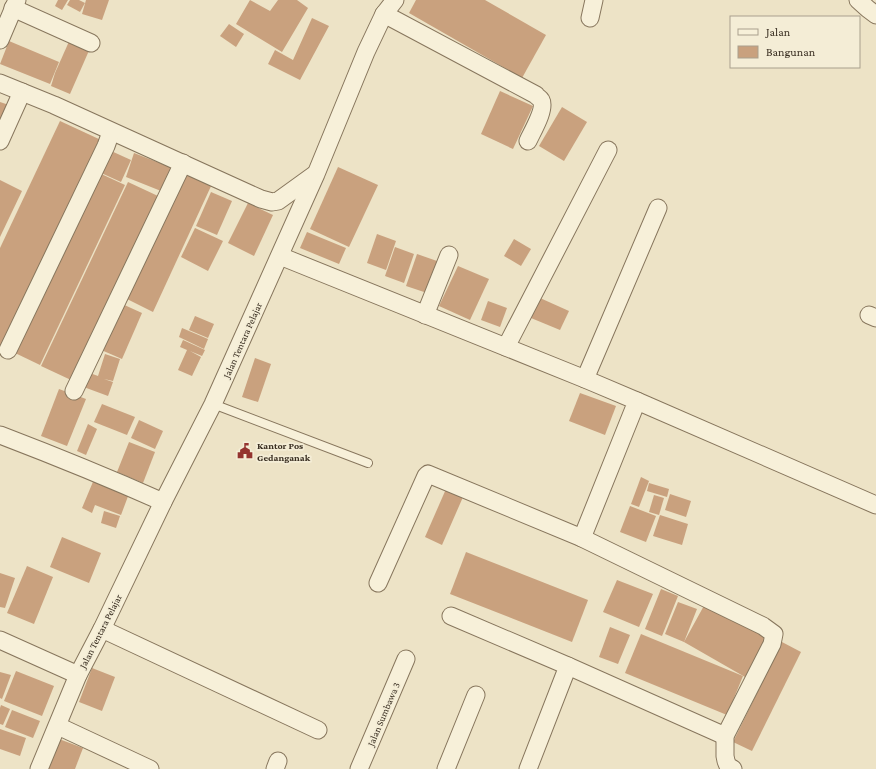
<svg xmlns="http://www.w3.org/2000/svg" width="876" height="769" viewBox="0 0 876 769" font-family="'Crimson Pro',serif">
  <rect width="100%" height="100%" fill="#ede3c6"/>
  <g fill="#c9a17e">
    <path d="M 58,0 L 68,0 L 62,10 L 55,6 Z"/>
    <path d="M 70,0 L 79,0 L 85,3 L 80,12 L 67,5 Z"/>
    <path d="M 86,0 L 109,0 L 102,20 L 82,14 Z"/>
    <path d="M 250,0 L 270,11 L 278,0 L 297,0 L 308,8 L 282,52 L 236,24 Z"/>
    <path d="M 416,0 L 485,0 L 546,35 L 522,78 L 409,13 Z"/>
    <path d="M 312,18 L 329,26 L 300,80 L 268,64 L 275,50 L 293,60 Z"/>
    <path d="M 229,24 L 244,34 L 236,47 L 220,36 Z"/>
    <path d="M 71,37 L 91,46 L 70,94 L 51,86 L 55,73 Z"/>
    <path d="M 9,41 L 59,62 L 50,84 L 0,64 Z"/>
    <path d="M 500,91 L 533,106 L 513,149 L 481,134 Z"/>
    <path d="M 0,102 L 9,105 L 0,132 Z"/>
    <path d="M 562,107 L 587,122 L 564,161 L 539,146 Z"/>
    <path d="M 60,121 L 101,140 L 0,349 L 0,248 Z"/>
    <path d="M 109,150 L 131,160 L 121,182 L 99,172 Z"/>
    <path d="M 134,153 L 175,169 L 166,193 L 126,177 Z"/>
    <path d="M 338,167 L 378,185 L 349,247 L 310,229 Z"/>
    <path d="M 97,172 L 125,185 L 40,365 L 13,352 Z"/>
    <path d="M 185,173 L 212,184 L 153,312 L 127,299 Z"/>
    <path d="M 0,180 L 22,191 L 0,237 Z"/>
    <path d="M 128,182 L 158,196 L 71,380 L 41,366 Z"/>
    <path d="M 211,192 L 232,201 L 217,235 L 196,226 Z"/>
    <path d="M 248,203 L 273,215 L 254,256 L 228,243 Z"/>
    <path d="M 195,228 L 223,241 L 208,271 L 181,257 Z"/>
    <path d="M 307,232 L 346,248 L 339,264 L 300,248 Z"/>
    <path d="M 377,234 L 396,241 L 386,270 L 367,263 Z"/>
    <path d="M 514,239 L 531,249 L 521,266 L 504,256 Z"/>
    <path d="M 395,247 L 414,254 L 404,283 L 385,276 Z"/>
    <path d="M 417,254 L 437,261 L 427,293 L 406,286 Z"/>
    <path d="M 458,266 L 489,279 L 470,320 L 439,306 Z"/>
    <path d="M 540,298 L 569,311 L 560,330 L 531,318 Z"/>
    <path d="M 488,301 L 507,308 L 500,327 L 481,320 Z"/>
    <path d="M 120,303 L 142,313 L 122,359 L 99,349 Z"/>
    <path d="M 195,316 L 214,324 L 208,338 L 189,330 Z"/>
    <path d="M 182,328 L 208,339 L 204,349 L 179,337 Z"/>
    <path d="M 183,340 L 205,350 L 202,356 L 190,351 L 201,357 L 192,376 L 178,370 L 187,350 L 180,347 Z"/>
    <path d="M 105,354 L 120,359 L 113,381 L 104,379 L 113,382 L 108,396 L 81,386 L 87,372 L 98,376 Z"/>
    <path d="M 255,358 L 271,364 L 258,402 L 242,397 Z"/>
    <path d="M 59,389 L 86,399 L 67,446 L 41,436 Z"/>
    <path d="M 580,393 L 616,406 L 605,435 L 569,421 Z"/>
    <path d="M 102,404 L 135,417 L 127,435 L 94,422 Z"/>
    <path d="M 139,420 L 163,431 L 155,449 L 131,438 Z"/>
    <path d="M 88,424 L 97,429 L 86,455 L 77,451 Z"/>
    <path d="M 129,442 L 155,452 L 143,483 L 117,472 Z"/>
    <path d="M 95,477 L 130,491 L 121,515 L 95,505 L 92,513 L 82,508 Z"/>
    <path d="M 641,477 L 649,481 L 639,507 L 631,504 Z"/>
    <path d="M 649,483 L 669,489 L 667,497 L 647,491 Z"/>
    <path d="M 446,489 L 463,497 L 442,545 L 425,537 Z"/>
    <path d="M 670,494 L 691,501 L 686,517 L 665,510 Z"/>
    <path d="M 654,495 L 664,498 L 659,515 L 649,512 Z"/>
    <path d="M 630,506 L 656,516 L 646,542 L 620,532 Z"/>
    <path d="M 104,511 L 120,516 L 116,528 L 101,523 Z"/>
    <path d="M 660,515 L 688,524 L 682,545 L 653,536 Z"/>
    <path d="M 62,537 L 101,553 L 89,583 L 50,567 Z"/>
    <path d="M 466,552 L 588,600 L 572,642 L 450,594 Z"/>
    <path d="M 27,566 L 53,577 L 34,624 L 7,613 Z"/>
    <path d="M 0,573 L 15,578 L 5,608 L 0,607 Z"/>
    <path d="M 617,580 L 653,594 L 639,627 L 603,612 Z"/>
    <path d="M 661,589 L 678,596 L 662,636 L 645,629 Z"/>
    <path d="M 678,602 L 697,609 L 684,642 L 706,602 L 767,637 L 745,677 L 684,642 L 665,634 Z"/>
    <path d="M 610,627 L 630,635 L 618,664 L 599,657 Z"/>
    <path d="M 641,634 L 743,676 L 727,715 L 625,673 Z"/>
    <path d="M 782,642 L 801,652 L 752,751 L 733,742 Z"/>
    <path d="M 92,668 L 115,677 L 102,711 L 79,702 Z"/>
    <path d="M 16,671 L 54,686 L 42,716 L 4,701 Z"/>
    <path d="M 0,672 L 11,675 L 2,699 L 0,698 Z"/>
    <path d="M 1,705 L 10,709 L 3,725 L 0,724 L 0,708 Z"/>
    <path d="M 12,710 L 40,721 L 33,738 L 5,727 Z"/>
    <path d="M 0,729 L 26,738 L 20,756 L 0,749 Z"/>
    <path d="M 59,739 L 83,748 L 75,769 L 48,769 Z"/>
  </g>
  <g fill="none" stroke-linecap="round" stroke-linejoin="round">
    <defs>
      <path id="service" d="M 213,404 L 368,463"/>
      <g id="minor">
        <path d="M 858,0 L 868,9 L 876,15"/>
        <path d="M 13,8 L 91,43"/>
        <path d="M 384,14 L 536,95 C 537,97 540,98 541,100 C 546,109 532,132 528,141"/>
        <path d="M 590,18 L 594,0"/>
        <path d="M 0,40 L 17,0"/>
        <path d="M 0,83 L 54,105 L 261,199 L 272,202 L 278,201 L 314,175"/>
        <path d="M 0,141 L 22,92"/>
        <path d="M 280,256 L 585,379 L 637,401 L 582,538 L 763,626 L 774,634 L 772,644 L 725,736 L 725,756 L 726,761 L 728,766 L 733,769"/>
        <path d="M 425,315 L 449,255"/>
        <path d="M 869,315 L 876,318"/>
        <path d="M 506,347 L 608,150"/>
        <path d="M 8,350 L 106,146 L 111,132"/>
        <path d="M 585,379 L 658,208"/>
        <path d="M 74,391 L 183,163"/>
        <path d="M 637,401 L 876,505"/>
        <path d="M 0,435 C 55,456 109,478 163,502"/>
        <path d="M 378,583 L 426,476 L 428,474 L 582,538"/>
        <path d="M 451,616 L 568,666 L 725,736"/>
        <path d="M 102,629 L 318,730"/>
        <path d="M 0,640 L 78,675"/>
        <path d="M 58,726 L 150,769"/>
        <path d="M 39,769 L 78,675 L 102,629 L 163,502 L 213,404 L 316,174 L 366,52 L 384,14 L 395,0"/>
        <path d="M 275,769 L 278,761"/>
        <path d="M 359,769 L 406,659"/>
        <path d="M 446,769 L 476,695"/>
        <path d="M 528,769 L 568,666"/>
      </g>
    </defs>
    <use href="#service" stroke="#87765d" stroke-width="10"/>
    <use href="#minor" stroke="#87765d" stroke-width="19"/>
    <use href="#service" stroke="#f7f0d9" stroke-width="8"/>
    <use href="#minor" stroke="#f7f0d9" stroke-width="17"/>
  </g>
  <defs>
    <symbol id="civic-bare" viewBox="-9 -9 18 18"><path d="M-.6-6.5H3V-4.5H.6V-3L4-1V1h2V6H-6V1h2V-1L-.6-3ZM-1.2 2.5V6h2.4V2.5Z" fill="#94342f" stroke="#f4edd6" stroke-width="2.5" paint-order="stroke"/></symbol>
  </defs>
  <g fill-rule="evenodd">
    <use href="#civic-bare" x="234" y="440" width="22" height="22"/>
  </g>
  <g text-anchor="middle" stroke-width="3.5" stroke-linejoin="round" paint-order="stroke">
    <g font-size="10" fill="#382d20" stroke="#f4edd6">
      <text transform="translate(242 340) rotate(-66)" y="4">Jalan Tentara Pelajar</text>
      <text transform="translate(100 631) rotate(-63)" y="4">Jalan Tentara Pelajar</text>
      <text transform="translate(383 714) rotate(-67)" y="4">Jalan Sumbawa 3</text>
    </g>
    <g font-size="10" font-weight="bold" fill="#382d20" stroke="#f4edd6" text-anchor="start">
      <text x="257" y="449">Kantor Pos<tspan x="257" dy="12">Gedanganak</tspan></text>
    </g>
  </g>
  <rect x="730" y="16" width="130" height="52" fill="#f4edd6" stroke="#a9a08d"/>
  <rect x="738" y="29" width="20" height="6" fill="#f7f0d9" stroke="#a9a08d"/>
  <text x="766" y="36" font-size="12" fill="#382d20">Jalan</text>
  <rect x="738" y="46" width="20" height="12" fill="#c9a17e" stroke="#a9a08d"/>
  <text x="766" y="56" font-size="12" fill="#382d20">Bangunan</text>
</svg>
